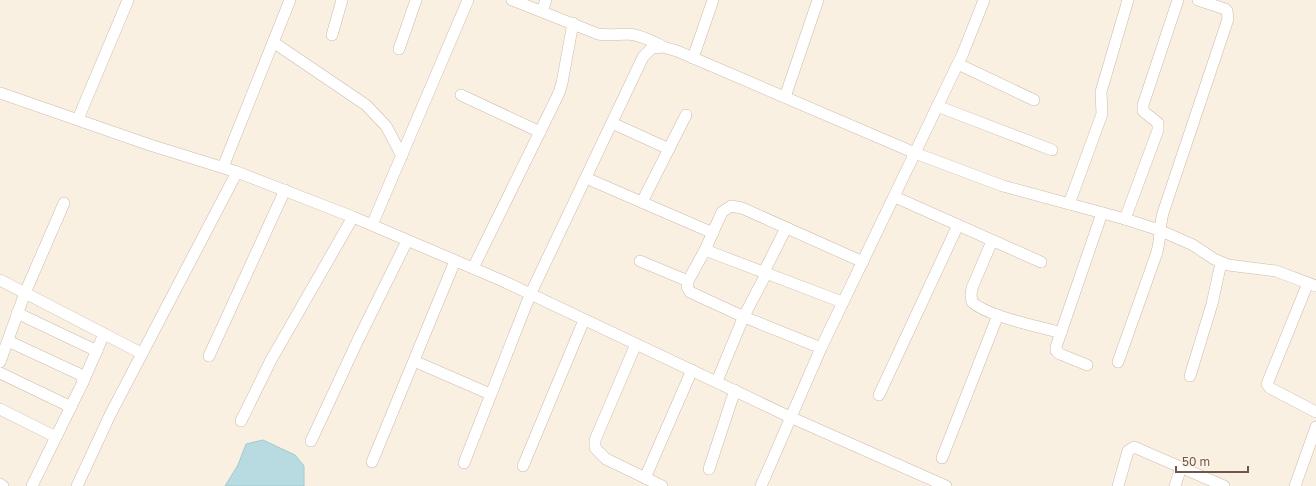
<svg xmlns="http://www.w3.org/2000/svg" width="1316" height="486" viewBox="0 0 1316 486" font-family="'Golos Text',sans-serif">
  <rect width="100%" height="100%" fill="#faf0e1"/>
  <path fill="#b7dbe1" stroke="#9fcad2" d="M 263,440 L 295,455 L 304,466 L 304,486 L 225,486 L 238,465 L 246,444 Z"/>
  <g fill="none" stroke-linecap="round" stroke-linejoin="round">
    <defs>
      <g id="minor">
        <path d="M 512,0 L 598,34 C 609,36 618,34 629,34 C 641,35 652,41 662,46"/>
        <path d="M 542,11 L 546,0"/>
        <path d="M 332,35 L 342,0"/>
        <path d="M 273,42 L 366,105 L 386,126 L 402,156"/>
        <path d="M 399,49 L 416,0"/>
        <path d="M 693,58 L 713,0"/>
        <path d="M 958,64 L 1034,100"/>
        <path d="M 0,93 L 150,145 L 237,172 L 353,217 L 503,281 L 790,417 L 946,486"/>
        <path d="M 461,95 L 540,132"/>
        <path d="M 785,97 L 818,0"/>
        <path d="M 937,106 L 1052,150"/>
        <path d="M 78,119 L 128,0"/>
        <path d="M 612,123 L 669,149"/>
        <path d="M 223,167 L 290,0"/>
        <path d="M 586,178 L 713,233"/>
        <path d="M 895,197 L 1041,262"/>
        <path d="M 642,202 L 686,115"/>
        <path d="M 1069,204 L 1102,114 L 1101,92 L 1128,0"/>
        <path d="M 1125,219 L 1158,130 L 1158,123 L 1143,111 L 1143,105 L 1178,0"/>
        <path d="M 372,225 L 468,0"/>
        <path d="M 992,241 L 972,288 L 971,295 L 972,302 C 989,317 1038,326 1061,333"/>
        <path d="M 705,250 L 842,302"/>
        <path d="M 640,261 L 688,281"/>
        <path d="M 473,268 L 559,93 L 562,83 L 573,23"/>
        <path d="M 0,280 L 141,353"/>
        <path d="M 1308,283 L 1267,384 L 1270,388 L 1316,412"/>
        <path d="M 17,313 L 97,351"/>
        <path d="M 8,341 L 79,374 L 82,377 L 83,382 L 32,486"/>
        <path d="M 636,344 L 595,440 L 595,448 L 606,459 L 662,486"/>
        <path d="M 821,348 L 744,317 L 690,292 L 687,287 L 688,281 L 705,250 L 722,212 L 731,206 L 742,208 L 863,262"/>
        <path d="M 209,356 L 285,190"/>
        <path d="M 414,361 L 490,394"/>
        <path d="M 0,362 L 25,293 L 64,203"/>
        <path d="M 1118,362 L 1156,255 C 1161,241 1159,227 1163,213 L 1228,19 L 1227,11 L 1225,9 L 1198,0"/>
        <path d="M 1087,365 L 1060,354 L 1056,351 L 1056,347 L 1102,213"/>
        <path d="M 0,373 L 71,407"/>
        <path d="M 1190,376 L 1212,304 L 1221,263"/>
        <path d="M 717,381 L 744,316 L 765,276 L 764,272 L 786,228"/>
        <path d="M 83,382 L 104,334"/>
        <path d="M 879,395 L 958,225"/>
        <path d="M 0,409 L 56,437"/>
        <path d="M 241,421 L 271,360 L 353,217"/>
        <path d="M 311,441 L 358,340 L 407,241"/>
        <path d="M 942,458 L 998,315"/>
        <path d="M 372,462 L 455,261"/>
        <path d="M 464,463 L 530,295 L 643,57 L 652,48 L 663,47 L 677,51 L 915,153 L 1003,186 L 1125,219 L 1159,230 L 1193,245 L 1214,259 L 1228,265 L 1276,271 L 1316,286"/>
        <path d="M 523,466 L 584,320"/>
        <path d="M 709,469 L 735,390"/>
        <path d="M 645,478 L 692,370"/>
        <path d="M 0,484 L 3,486"/>
        <path d="M 77,486 L 110,415 L 237,172"/>
        <path d="M 761,486 L 821,348 L 963,53 L 984,0"/>
        <path d="M 1118,486 L 1128,451 L 1134,447 L 1224,486"/>
        <path d="M 1175,486 L 1181,467"/>
        <path d="M 1295,486 L 1316,427"/>
      </g>
    </defs>
    <use href="#minor" stroke="#cbbaac" stroke-width="12"/>
    <use href="#minor" stroke="#fff" stroke-width="11"/>
  </g>
  <path d="M1176 466v6h72v-6" fill="none" stroke="#6e574a" stroke-width="2"/>
  <text x="1182" y="466" font-size="12" fill="#6e574a" stroke="#fdf4e6" stroke-width="3" paint-order="stroke">50 m</text>
</svg>
